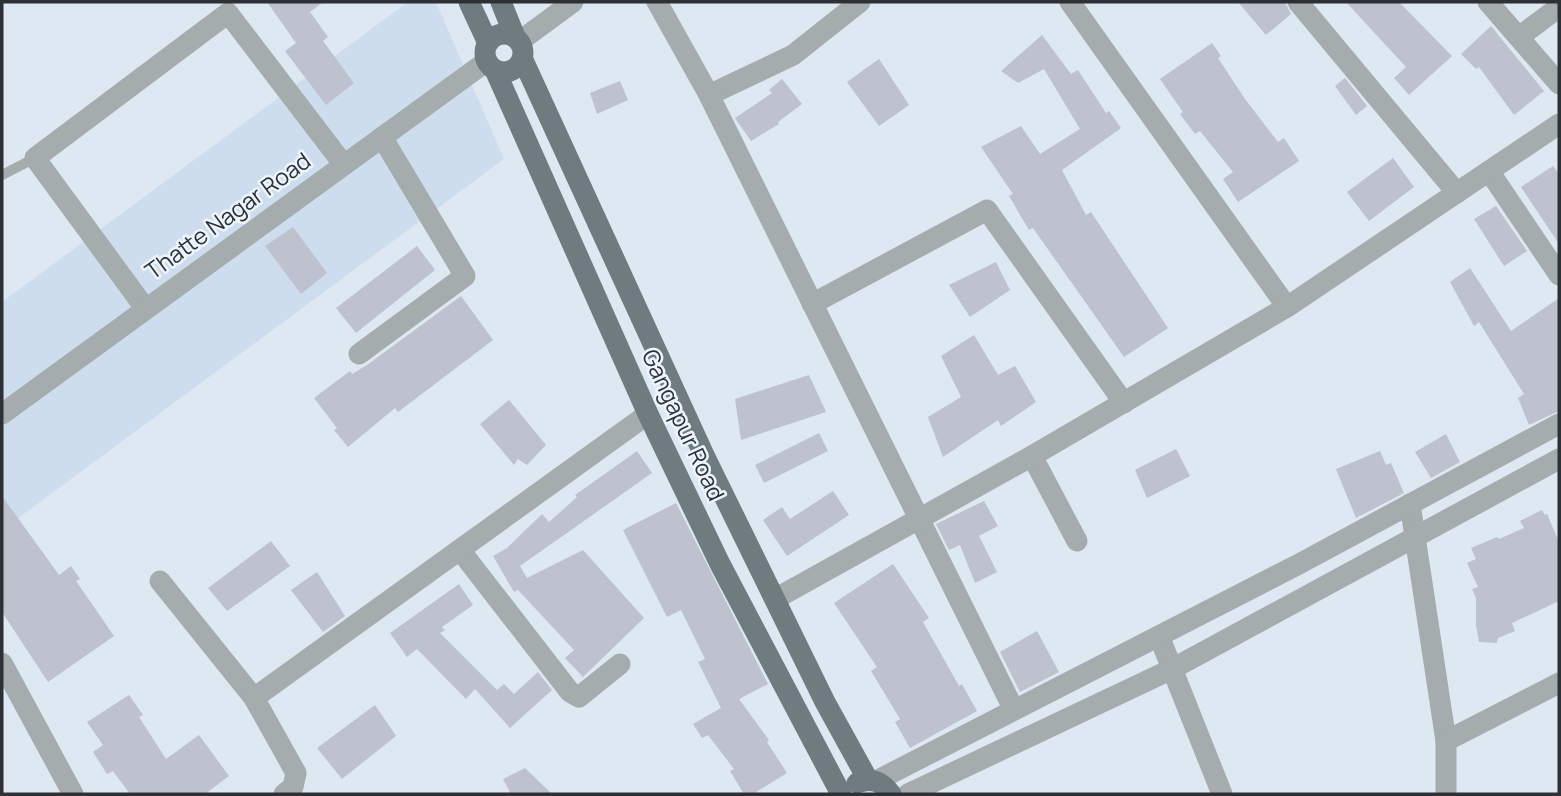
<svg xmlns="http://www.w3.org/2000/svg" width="1561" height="796" viewBox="0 0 1561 796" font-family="Manrope,sans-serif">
  <rect width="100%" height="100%" fill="#dde8f2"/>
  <path fill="#cedded" d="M 408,2 L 436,2 L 504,159 L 2,530 L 2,302 Z"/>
  <g fill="#bec1ce">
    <path d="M 267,2 L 323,2 L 310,12 L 328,37 L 323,41 L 354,83 L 326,105 L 285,51 L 296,43 Z"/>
    <path d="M 1238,2 L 1285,2 L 1291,14 L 1266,35 Z"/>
    <path d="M 1346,2 L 1399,2 L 1452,56 L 1409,95 L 1394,78 L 1406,67 Z"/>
    <path d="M 1491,26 L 1544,91 L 1514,115 L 1479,67 L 1476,69 L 1461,54 Z"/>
    <path d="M 1042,35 L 1071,74 L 1078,70 L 1106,113 L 1109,111 L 1121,128 L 1062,170 L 1086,215 L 1091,212 L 1168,328 L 1124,357 L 1033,228 L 1029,230 L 1009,196 L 1013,194 L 981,147 L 1021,126 L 1040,154 L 1080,129 L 1044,69 L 1018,83 L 1001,71 Z"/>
    <path d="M 1212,43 L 1221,56 L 1218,58 L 1245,99 L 1278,142 L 1284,138 L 1299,161 L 1238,202 L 1223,179 L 1233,172 L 1200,131 L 1195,134 L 1180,114 L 1183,112 L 1160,79 Z"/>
    <path d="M 879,59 L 909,105 L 879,126 L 847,82 Z"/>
    <path d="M 1345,78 L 1367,106 L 1356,115 L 1335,86 Z"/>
    <path d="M 782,79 L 802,104 L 778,122 L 779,124 L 751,141 L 735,118 L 772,93 L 769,90 Z"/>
    <path d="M 620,81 L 628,100 L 597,114 L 590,93 Z"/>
    <path d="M 1393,158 L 1414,187 L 1369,221 L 1347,192 Z"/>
    <path d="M 1553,166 L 1559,174 L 1559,244 L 1521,187 Z"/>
    <path d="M 1496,206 L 1527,251 L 1504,266 L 1474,219 Z"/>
    <path d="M 293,227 L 327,273 L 301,294 L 265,246 Z"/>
    <path d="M 417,246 L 435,270 L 356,333 L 336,308 Z"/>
    <path d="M 996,262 L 1010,290 L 970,317 L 949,285 Z"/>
    <path d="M 1470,268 L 1511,331 L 1559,298 L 1559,411 L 1529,425 L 1518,398 L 1524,394 L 1479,322 L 1474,326 L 1450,282 Z"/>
    <path d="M 461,296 L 493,340 L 398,412 L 395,408 L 348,447 L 334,430 L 337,428 L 314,398 L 350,371 L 352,374 L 367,365 Z"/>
    <path d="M 974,335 L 998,375 L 1015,366 L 1036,402 L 1001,426 L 998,420 L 943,457 L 928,417 L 961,397 L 941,356 Z"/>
    <path d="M 809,375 L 826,412 L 741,440 L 735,399 Z"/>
    <path d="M 509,400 L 546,445 L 527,465 L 518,459 L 514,465 L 480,424 Z"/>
    <path d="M 819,433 L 828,451 L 764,483 L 755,465 Z"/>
    <path d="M 1446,434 L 1460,462 L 1431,478 L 1415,452 Z"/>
    <path d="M 1176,449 L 1190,476 L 1147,498 L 1135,470 Z"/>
    <path d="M 637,451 L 652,473 L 520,566 L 527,578 L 583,550 L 644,618 L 583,677 L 565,658 L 574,650 L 518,590 L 514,592 L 493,556 L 507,548 L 542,514 L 549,522 L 577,497 L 575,495 Z"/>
    <path d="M 1380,451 L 1386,465 L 1391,463 L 1404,493 L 1356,518 L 1336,469 Z"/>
    <path d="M 833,491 L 849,515 L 787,556 L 763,520 L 782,507 L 790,519 Z"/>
    <path d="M 2,496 L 59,575 L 71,566 L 80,579 L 76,581 L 114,636 L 48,682 L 2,612 Z"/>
    <path d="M 984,501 L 998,526 L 979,536 L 997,572 L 975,583 L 960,545 L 949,550 L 936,524 Z"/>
    <path d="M 676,503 L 768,684 L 739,699 L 769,740 L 767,742 L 787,773 L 753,794 L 744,794 L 730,771 L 734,769 L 708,735 L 702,738 L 693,724 L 721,708 L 698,662 L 705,659 L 681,610 L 667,617 L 623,530 Z"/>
    <path d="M 1542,510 L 1545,515 L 1547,514 L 1559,542 L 1559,601 L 1512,623 L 1515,631 L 1498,638 L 1497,643 L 1479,642 L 1476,625 L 1476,598 L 1472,589 L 1478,587 L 1467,563 L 1476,559 L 1471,548 L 1497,537 L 1499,539 L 1524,528 L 1520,521 Z"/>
    <path d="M 271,541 L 290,566 L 227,611 L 208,588 Z"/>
    <path d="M 893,564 L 929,618 L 923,622 L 959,686 L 962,684 L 977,711 L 910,748 L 895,722 L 900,719 L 871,671 L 877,667 L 834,603 Z"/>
    <path d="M 317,572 L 345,616 L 323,632 L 291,590 Z"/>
    <path d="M 459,584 L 473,605 L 442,627 L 445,630 L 440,633 L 497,690 L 504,684 L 514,694 L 538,672 L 552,690 L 510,728 L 475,689 L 466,699 L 417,649 L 407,657 L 390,633 Z"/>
    <path d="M 1037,631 L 1059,672 L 1020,692 L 1000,652 Z"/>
    <path d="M 129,695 L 143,715 L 139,717 L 166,759 L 199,735 L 229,776 L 205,794 L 130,794 L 113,771 L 107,774 L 93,752 L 103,745 L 87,722 Z"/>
    <path d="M 375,705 L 396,736 L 342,779 L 317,748 Z"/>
    <path d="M 525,768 L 552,794 L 511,794 L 503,779 Z"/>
  </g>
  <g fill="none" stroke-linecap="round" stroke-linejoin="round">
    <path stroke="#a5acae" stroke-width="10" d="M 2,175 L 35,158"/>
    <g stroke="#a5acae" stroke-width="21">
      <path d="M 657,2 L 709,95 L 793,55 L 860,2"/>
      <path d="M 1070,2 L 1287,307"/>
      <path d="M 1298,2 L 1457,193"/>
      <path d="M 1488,2 L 1559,84"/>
      <path d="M 1519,37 L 1559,7"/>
      <path d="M 709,95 L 1014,710"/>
      <path d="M 1489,171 L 1559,275"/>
      <path d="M 812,304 L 987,210 L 1124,403"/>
      <path d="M 145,308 L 35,158 L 228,13 L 344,165"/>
      <path d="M 359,354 L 465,276 L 382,137"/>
      <path d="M 1032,456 L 1077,541"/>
      <path d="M 1410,504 L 1446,741 L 1446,794"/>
      <path d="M 460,550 L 570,692 L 579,697 L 620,664"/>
      <path d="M 160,581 L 254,698 L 296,773 L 293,787 L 284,794"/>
      <path d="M 775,599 L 1032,456 L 1287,307 L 1559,124"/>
      <path d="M 1159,636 L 1222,794"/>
      <path d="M 2,663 L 73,794"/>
      <path d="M 254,698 L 648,414"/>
      <path d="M 1446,741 L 1559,683"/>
    </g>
    <g stroke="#a5acae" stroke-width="21">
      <path d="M 520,41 L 573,2"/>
      <path d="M 2,414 L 487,61"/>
      <path d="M 876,781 L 1299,564 L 1559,424"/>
      <path d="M 908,794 L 1172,669 L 1559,459"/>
    </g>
    <g stroke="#6f7b7f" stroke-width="21">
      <path d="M 469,2 L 488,43"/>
      <path d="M 501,2 L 515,37"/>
      <circle cx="504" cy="53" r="19"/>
      <path d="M 523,60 L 704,455 L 825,702 L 868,780"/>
      <path d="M 495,70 L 648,414 L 720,564 L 841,794"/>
      <path d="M 857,783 C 873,777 882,782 891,794"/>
    </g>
  </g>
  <g text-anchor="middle" stroke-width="5" stroke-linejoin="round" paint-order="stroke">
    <g font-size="23" fill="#2d3135" stroke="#ecf5fd">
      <text transform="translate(228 216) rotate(-36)" y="8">Thatte Nagar Road</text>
      <text transform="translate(683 425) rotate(65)" y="8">Gangapur Road</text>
    </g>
  </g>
  <rect width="1561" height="796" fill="none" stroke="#2d3135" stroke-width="7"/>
</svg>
